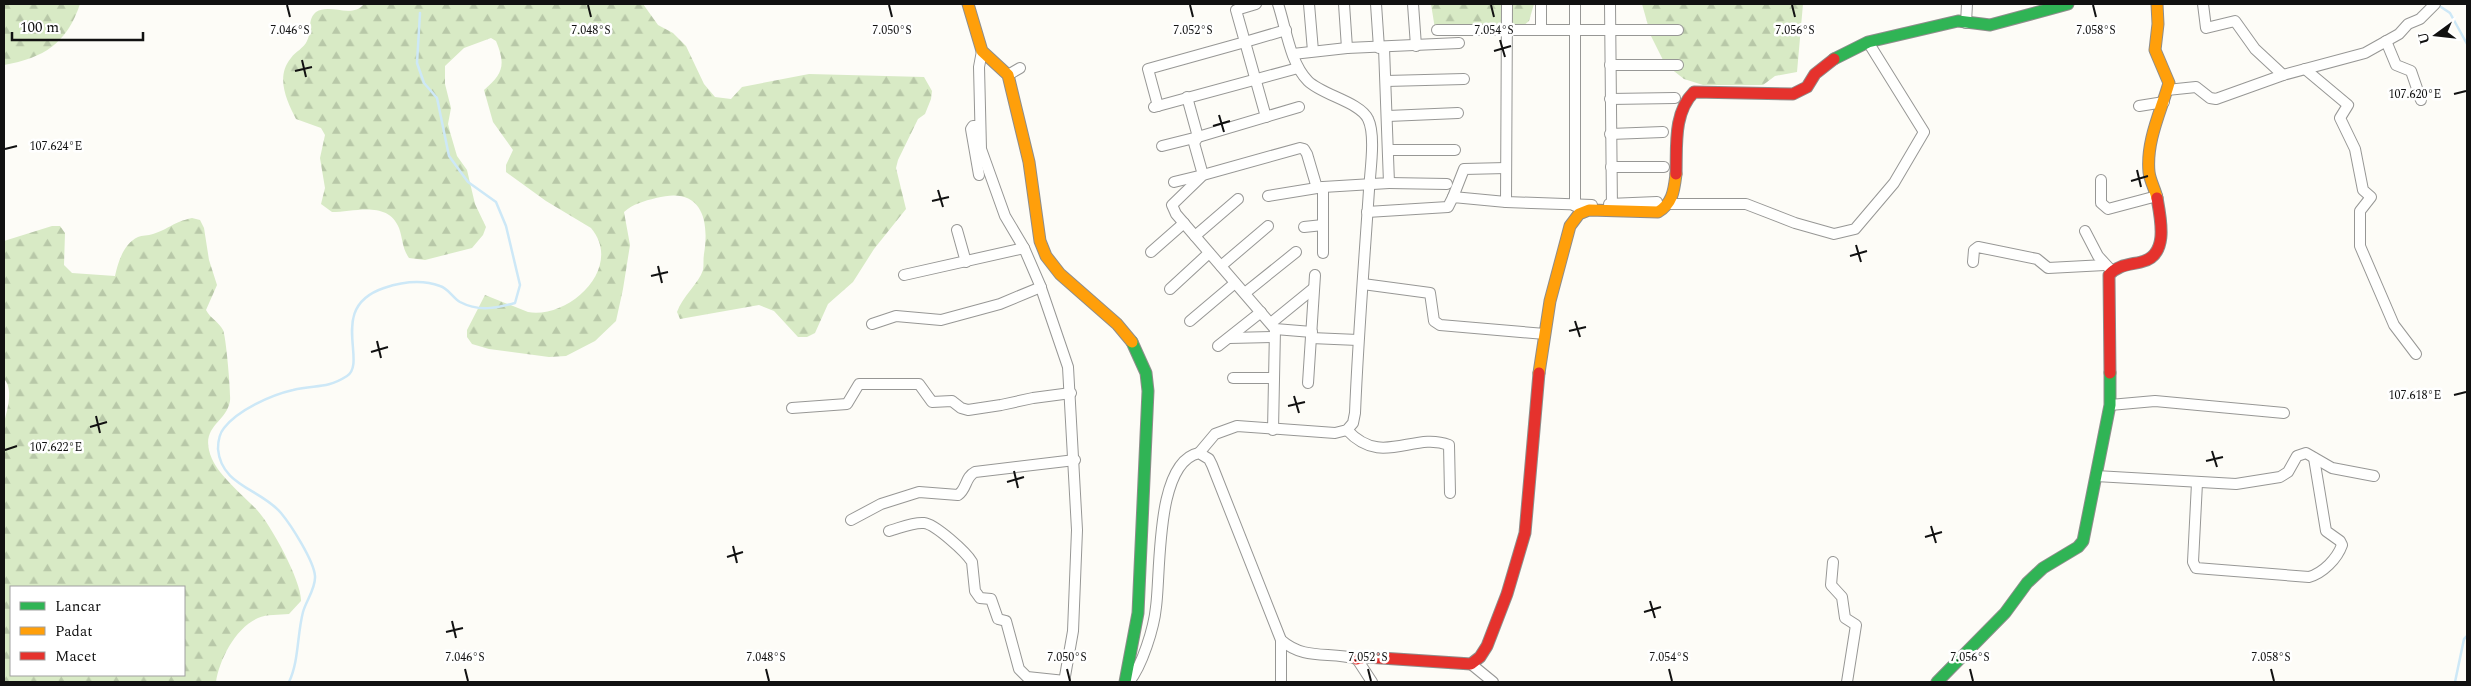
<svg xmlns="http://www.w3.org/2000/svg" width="2471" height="686" viewBox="0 0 2471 686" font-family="Spectral,serif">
  <defs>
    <pattern id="forest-firs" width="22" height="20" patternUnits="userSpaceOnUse" patternTransform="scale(1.25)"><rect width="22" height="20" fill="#d8eac5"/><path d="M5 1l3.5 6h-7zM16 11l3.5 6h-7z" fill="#b8c8a8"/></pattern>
  </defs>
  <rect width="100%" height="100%" fill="#fdfcf7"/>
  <g fill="url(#forest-firs)" fill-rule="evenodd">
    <path d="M 4,4 L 80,4 C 67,43 44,58 4,65 Z"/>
    <path d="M 364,4 L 643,4 L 658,25 L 673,33 L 686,46 L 704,84 L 715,97 L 731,99 L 742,87 L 809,74 L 924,77 L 932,91 L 931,99 L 925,114 L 918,119 L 898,160 L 896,168 L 906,209 L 874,249 L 853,282 L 828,304 L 815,333 L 807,337 L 798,337 L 774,311 L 759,305 L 680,319 L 677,312 C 682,297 699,283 703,270 C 704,265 703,259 704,254 C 710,217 700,186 656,198 C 644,201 633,204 624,212 L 630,245 L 623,289 L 616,321 L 595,341 L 566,356 L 549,357 L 489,349 L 472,344 L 467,337 L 467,330 L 485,295 L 528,312 C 570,319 624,267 591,228 L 546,201 L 506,172 L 506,165 L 513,150 L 493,122 L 484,90 C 503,74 506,65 496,41 L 491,38 L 464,48 L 445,66 L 445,84 L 451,108 L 448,124 L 450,132 L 457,156 L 467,170 L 475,204 L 486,227 L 483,235 L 472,248 L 425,260 L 409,258 C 402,248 403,239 399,228 C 388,200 354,212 332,212 L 321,204 L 325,188 L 320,158 L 325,135 L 321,128 L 296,119 C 287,101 275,77 291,58 C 295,52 304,48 307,41 C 312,32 307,19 316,12 C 330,3 352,19 364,4 Z"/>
    <path d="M 1431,4 L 1534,4 L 1529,21 L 1515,33 L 1435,29 Z"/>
    <path d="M 1642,4 L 1803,4 L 1797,72 L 1775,76 L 1763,85 L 1703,85 L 1684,79 L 1665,64 L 1651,36 Z"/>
    <path d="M 192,218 L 200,220 L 204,228 L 209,260 L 217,285 L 206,310 C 210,318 219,322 223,330 C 226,336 231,393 230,401 C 226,424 198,426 212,459 C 220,477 244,496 257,510 C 271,525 302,582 301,601 L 289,614 C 279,615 267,614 258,618 C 236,627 219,660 216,682 L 4,682 L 4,423 C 7,410 14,389 4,379 L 4,241 L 52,226 L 60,226 L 65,233 L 64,265 L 72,273 L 115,276 C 118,263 123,244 138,237 C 142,235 148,236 153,234 C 169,229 173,222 192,218 ZM 184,587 L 184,675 L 11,675 L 11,587 Z"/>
  </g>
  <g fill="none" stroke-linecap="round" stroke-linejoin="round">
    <g stroke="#cde8f7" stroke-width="2.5">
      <path d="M 2438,5 L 2450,13 L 2467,44"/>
      <path d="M 289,682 C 299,661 297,635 303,612 C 306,601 316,588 315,576 C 314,561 291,525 281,513 C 261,489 221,486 218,449 C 218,442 219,434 224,428 C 238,410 271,395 293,390 C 315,384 325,390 347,376 C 368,362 327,307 384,288 C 402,282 421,279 440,286 C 448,288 453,298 460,302 C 479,312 497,308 515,303 L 520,285 L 506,226 L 496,202 L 468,182 L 449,156 L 437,98 L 424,83 L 417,63 L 420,13"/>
      <path d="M 2455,682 L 2464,639 L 2467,636"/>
    </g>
    <defs>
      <g id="street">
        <path d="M 1309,4 L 1313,51"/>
        <path d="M 1344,4 L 1347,48"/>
        <path d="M 1376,4 L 1379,48"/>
        <path d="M 1413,4 L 1416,46"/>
        <path d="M 1541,4 L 1541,29"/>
        <path d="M 1575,4 L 1575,206"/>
        <path d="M 1610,4 L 1612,210"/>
        <path d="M 2203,4 L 2206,28 L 2235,21 L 2255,49 L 2283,75"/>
        <path d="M 1966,23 L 1967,4"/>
        <path d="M 1437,30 L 1678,30"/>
        <path d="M 2386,41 L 2396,65 L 2411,71 L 2421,100"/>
        <path d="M 982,51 L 979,67 L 981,149 L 1005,216 L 1024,248 L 1040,285 L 1068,367 L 1077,530 L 1073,631 L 1064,682"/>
        <path d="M 1293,54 L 1347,48 L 1459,43"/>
        <path d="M 1610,65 L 1678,65"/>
        <path d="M 2305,69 L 2348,105 L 2340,118 L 2355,149 L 2363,190 L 2371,197 L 2360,211 L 2360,246 L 2394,325 L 2416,354"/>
        <path d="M 1008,75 L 1020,68"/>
        <path d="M 1386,81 L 1464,79"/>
        <path d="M 2167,90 L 2196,87 L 2210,98 L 2216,99 L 2283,75 L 2365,53 L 2399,34 L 2408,24 L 2420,19 L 2435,4"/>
        <path d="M 1610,99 L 1675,98"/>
        <path d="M 1158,106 L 1148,69 L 1245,42 L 1236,10 L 1256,4"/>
        <path d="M 2139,106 L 2164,102"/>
        <path d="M 1154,107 L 1298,68"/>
        <path d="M 1388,116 L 1458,113"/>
        <path d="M 1266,117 L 1245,42 L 1286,30"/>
        <path d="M 979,126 L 973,126 L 971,129 L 979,175"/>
        <path d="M 1610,134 L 1663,132"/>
        <path d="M 1162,146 L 1198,137 L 1187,97"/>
        <path d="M 1389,150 L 1455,150"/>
        <path d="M 1611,167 L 1664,167"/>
        <path d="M 2101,180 L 2101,203 L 2108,209 L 2157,196"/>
        <path d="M 1174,182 L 1203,175 L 1194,143 L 1198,137 L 1299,107"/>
        <path d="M 1389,183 L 1447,184"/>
        <path d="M 1323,187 L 1323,253"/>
        <path d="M 1268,196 L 1323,187 L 1389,183 L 1384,48"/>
        <path d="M 1453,197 L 1464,169 L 1506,168"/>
        <path d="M 1506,202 L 1507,4"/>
        <path d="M 1609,204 L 1657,202"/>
        <path d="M 1670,204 L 1746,204 L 1795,223 L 1834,234 L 1855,229 L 1894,183 L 1924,132 L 1868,42"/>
        <path d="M 1367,212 L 1448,207 L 1453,197 L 1506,202 L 1592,205"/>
        <path d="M 1304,227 L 1323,225"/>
        <path d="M 957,230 L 966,262"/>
        <path d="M 2085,231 L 2098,256 L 2109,268"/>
        <path d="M 1195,236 L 1238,199"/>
        <path d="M 1151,252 L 1184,223"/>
        <path d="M 1973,262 L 1974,250 L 1978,247 L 2037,259 L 2048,268 L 2105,265"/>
        <path d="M 1221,266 L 1268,226"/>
        <path d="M 904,275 L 1024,248"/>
        <path d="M 1363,284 L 1430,293 L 1434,321 L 1440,325 L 1545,334"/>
        <path d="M 1170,289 L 1209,253"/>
        <path d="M 1245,293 L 1296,252"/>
        <path d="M 1190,321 L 1235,283"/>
        <path d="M 1271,323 L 1314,288"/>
        <path d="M 872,324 L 896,316 L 941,320 L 1000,304 L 1041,287"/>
        <path d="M 1275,329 L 1312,332"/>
        <path d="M 1229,338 L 1274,337"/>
        <path d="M 1311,338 L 1358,340"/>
        <path d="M 1218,346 L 1261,312"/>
        <path d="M 1233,378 L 1274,378"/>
        <path d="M 1308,383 L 1315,275"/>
        <path d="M 2110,405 L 2155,401 L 2284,413"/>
        <path d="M 792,408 L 847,404 L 859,384 L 919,384 L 932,402 L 952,401 L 961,408 L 968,410 L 1001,405 L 1033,398 L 1071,393"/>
        <path d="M 1273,430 L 1275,329 L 1176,214 L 1172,205 L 1203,175 L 1300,148 L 1304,149 L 1307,154 L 1317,188"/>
        <path d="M 1347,430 C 1382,468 1413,431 1449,445 L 1450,493"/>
        <path d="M 1199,453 L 1215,434 L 1237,426 L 1335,433 L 1347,430 L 1353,423 L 1355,413 C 1358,339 1364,265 1369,190 C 1370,172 1376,135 1368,119 C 1360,102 1322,95 1308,81 C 1290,63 1286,28 1278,4"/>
        <path d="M 2096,476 L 2236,484 L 2280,477 L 2288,472 L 2297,456 L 2306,453 L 2332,468 L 2374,476"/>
        <path d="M 2197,483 L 2193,562 L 2196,568 L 2309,577 C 2323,573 2337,559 2342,545 L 2340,541 L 2326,531 L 2314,458"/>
        <path d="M 851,520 L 881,504 L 919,492 L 958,495 C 967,489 965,477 975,472 L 1075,460"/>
        <path d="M 889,531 C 900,528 913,522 924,523 C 935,524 966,552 972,562 L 975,591 L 980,598 L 991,599 L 998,619 L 1006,621 L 1019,669 L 1027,677 L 1065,681"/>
        <path d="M 1833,562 L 1831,585 L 1842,597 L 1845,618 L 1856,625 L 1847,682"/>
        <path d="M 1471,664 L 1493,682"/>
        <path d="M 1129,682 C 1142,666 1154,628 1156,607 C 1161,571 1155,462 1199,453 L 1209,459 L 1212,465 L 1281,640 C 1305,661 1329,651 1357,659 L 1372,682"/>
        <path d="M 1281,682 L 1281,640"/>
      </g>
      <g id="fast">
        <path d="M 1834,59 L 1868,42 L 1958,21 L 1990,25 L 2068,4"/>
        <path d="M 1125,682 L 1138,613 L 1148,391 L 1146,373 L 1132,342"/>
        <path d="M 1937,682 L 2005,613 L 2027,583 L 2043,568 L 2078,547 L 2083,541 L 2110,405 L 2110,373"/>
      </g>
      <g id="slow">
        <path d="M 968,4 L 982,51 L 1008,75 L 1029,162 L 1040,241 L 1046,256 L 1060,274 L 1117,324 L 1132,342"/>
        <path d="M 2157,4 L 2158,24 L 2155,50 L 2169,83 C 2161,111 2146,141 2149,172 C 2150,181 2155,189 2157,198"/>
        <path d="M 1539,373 L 1550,301 L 1570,226 L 1579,214 L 1589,210 L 1658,212 C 1673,203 1674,190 1676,174"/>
      </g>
      <g id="jam">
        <path d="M 1676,174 C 1677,146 1673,113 1694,92 L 1793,94 L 1807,87 L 1815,74 L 1834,59"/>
        <path d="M 2110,373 L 2109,275 C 2118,265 2128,265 2141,262 C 2169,256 2161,220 2157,198"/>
        <path d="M 1357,659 L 1366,657 L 1471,664 L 1480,657 L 1487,646 L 1507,594 L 1525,533 L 1539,373"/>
      </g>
    </defs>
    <use href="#street" stroke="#979795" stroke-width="12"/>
    <use href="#fast" stroke="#8e8d8b" stroke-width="13"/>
    <use href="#slow" stroke="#8e8d8b" stroke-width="13"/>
    <use href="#jam" stroke="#8e8d8b" stroke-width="13"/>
    <use href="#street" stroke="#fffffe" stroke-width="10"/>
    <use href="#fast" stroke="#30b455" stroke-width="11"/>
    <use href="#slow" stroke="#ff9f0a" stroke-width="11"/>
    <use href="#jam" stroke="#e5322d" stroke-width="11"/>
  </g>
  <path fill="none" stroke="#111" stroke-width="2" d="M 287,5 L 290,17M 588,5 L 591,17M 889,5 L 892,17M 1190,5 L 1193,17M 1491,5 L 1494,17M 1792,5 L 1795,17M 2093,5 L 2096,17M 1500,40 L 1505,57M 1494,51 L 1511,46M 302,60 L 306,77M 295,71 L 312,67M 2454,94 L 2466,91M 1219,115 L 1224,132M 1213,126 L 1230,121M 5,149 L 17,146M 2137,170 L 2141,187M 2131,181 L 2148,176M 938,190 L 943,207M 932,201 L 949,197M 1856,245 L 1861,262M 1850,256 L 1867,251M 658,266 L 662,283M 651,276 L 668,272M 1575,321 L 1580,337M 1569,331 L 1586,327M 377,341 L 381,358M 371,352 L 388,347M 2454,395 L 2466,392M 1294,396 L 1299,413M 1288,406 L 1305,402M 96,416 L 100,433M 90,427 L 107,422M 5,450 L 17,446M 2212,451 L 2217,467M 2206,461 L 2223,457M 1014,471 L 1018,488M 1007,482 L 1024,477M 1931,526 L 1936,543M 1925,537 L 1942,532M 733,546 L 737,563M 727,557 L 743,552M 1650,601 L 1655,618M 1644,612 L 1661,607M 452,621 L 456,638M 446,632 L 463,628M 465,669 L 468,681M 766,669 L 769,681M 1067,669 L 1070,681M 1368,669 L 1371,681M 1669,669 L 1672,681M 1970,669 L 1973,681M 2271,669 L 2274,681"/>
  <g font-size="12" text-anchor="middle" fill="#111" stroke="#fff" stroke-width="5" stroke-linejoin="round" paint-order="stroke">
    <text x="892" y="34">7.050°S</text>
    <text x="1193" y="34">7.052°S</text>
    <text x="1494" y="34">7.054°S</text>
    <text x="290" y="34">7.046°S</text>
    <text x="591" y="34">7.048°S</text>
    <text x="1795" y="34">7.056°S</text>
    <text x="2096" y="34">7.058°S</text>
    <text x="2415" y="98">107.620°E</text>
    <text x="56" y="150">107.624°E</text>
    <text x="2415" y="399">107.618°E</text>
    <text x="56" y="451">107.622°E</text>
    <text x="465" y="661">7.046°S</text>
    <text x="766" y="661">7.048°S</text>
    <text x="1067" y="661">7.050°S</text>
    <text x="1368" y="661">7.052°S</text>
    <text x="1669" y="661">7.054°S</text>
    <text x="1970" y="661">7.056°S</text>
    <text x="2271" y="661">7.058°S</text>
  </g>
  <rect width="2471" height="686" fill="none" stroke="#111111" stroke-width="10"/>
  <rect x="10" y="586" width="175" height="90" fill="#ffffff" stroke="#a0a0a0"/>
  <rect x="20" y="602" width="25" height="8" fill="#30b455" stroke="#a0a0a0"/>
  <text x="55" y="611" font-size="15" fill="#111111">Lancar</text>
  <rect x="20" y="627" width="25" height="8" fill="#ff9f0a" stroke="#a0a0a0"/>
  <text x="55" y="636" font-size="15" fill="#111111">Padat</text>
  <rect x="20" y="652" width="25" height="8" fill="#e5322d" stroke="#a0a0a0"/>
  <text x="55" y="661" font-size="15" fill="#111111">Macet</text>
  <g transform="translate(2436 35) rotate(255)" stroke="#ffffff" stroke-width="4" paint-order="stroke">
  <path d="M0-4L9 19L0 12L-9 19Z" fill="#111111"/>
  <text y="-8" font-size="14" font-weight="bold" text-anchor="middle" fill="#111111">U</text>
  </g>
  <path d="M12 32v8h131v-8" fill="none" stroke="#111111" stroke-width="2.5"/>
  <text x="20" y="32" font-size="15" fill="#111111" stroke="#ffffff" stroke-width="4" paint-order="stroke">100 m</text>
</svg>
